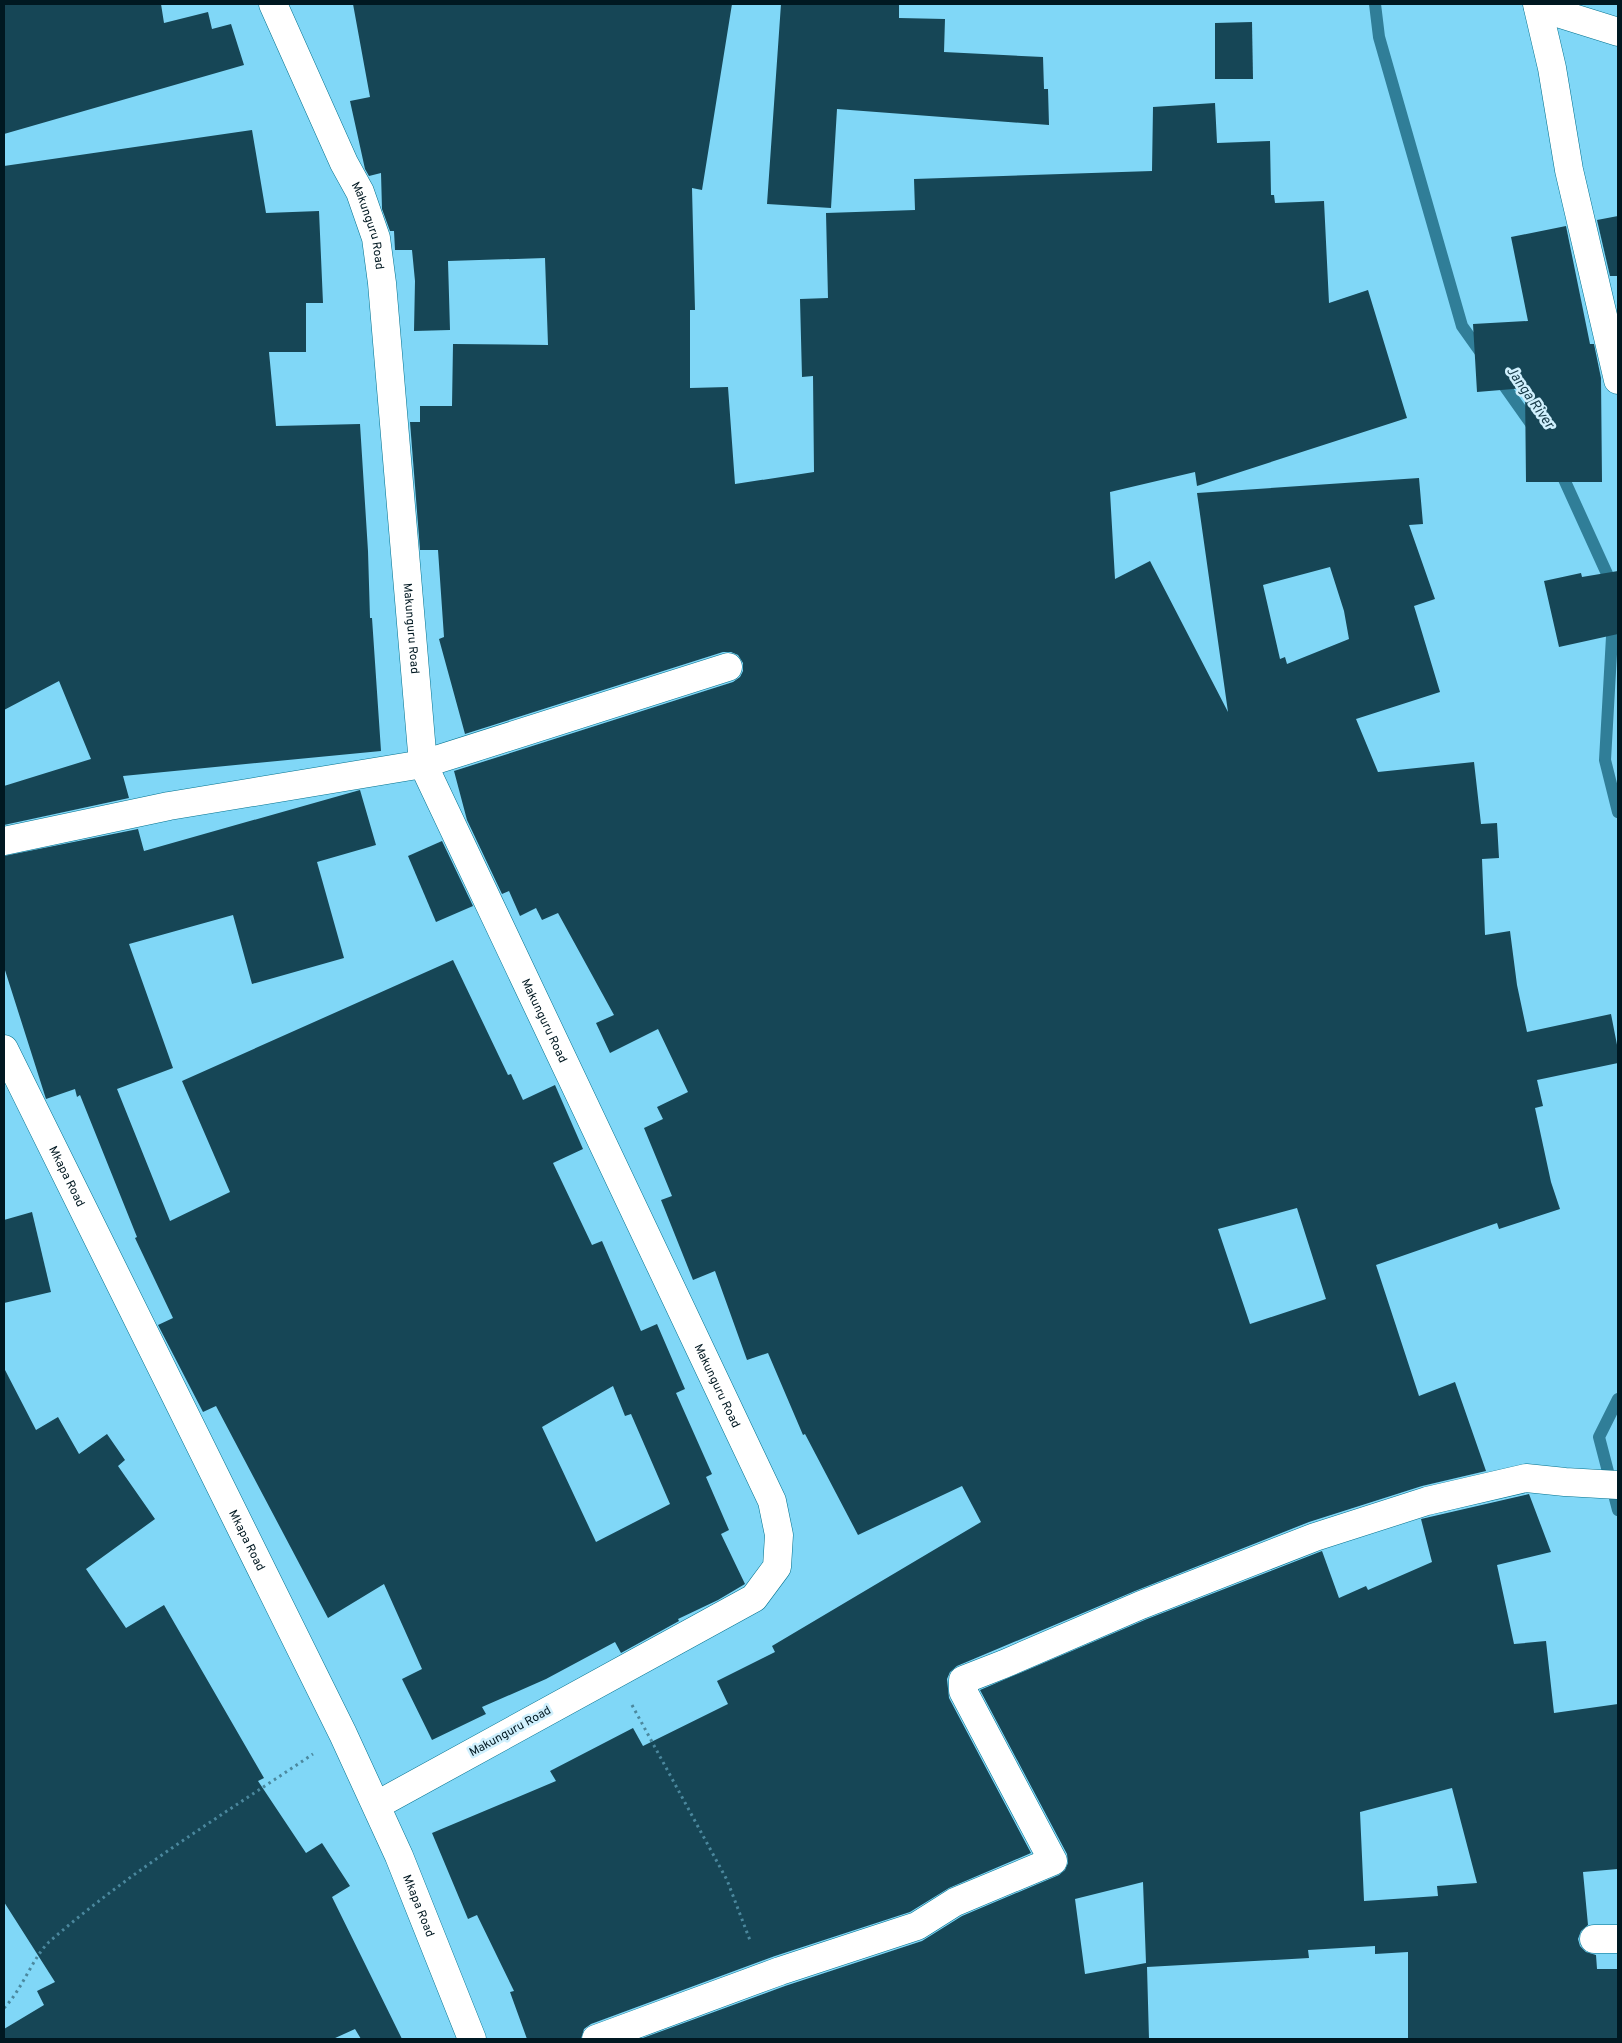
<svg xmlns="http://www.w3.org/2000/svg" width="1622" height="2043" viewBox="0 0 1622 2043" font-family="Overpass,sans-serif">
  <rect width="100%" height="100%" fill="#80d7f7"/>
  <g fill="none" stroke-linecap="round" stroke-linejoin="round">
    <g stroke="#307e98" stroke-width="12">
      <path d="M 1375,4 L 1379,37 L 1462,326 L 1484,357"/>
      <path d="M 1498,377 L 1534,428"/>
      <path d="M 1558,466 L 1613,587"/>
      <path d="M 1613,619 L 1605,760 L 1618,812"/>
      <path d="M 1618,1399 L 1599,1437 L 1618,1510"/>
    </g>
  </g>
  <g fill="#164656" fill-rule="evenodd">
    <path d="M 4,4 L 161,4 L 164,23 L 208,12 L 212,29 L 231,24 L 244,65 L 4,134 Z"/>
    <path d="M 353,4 L 732,4 L 702,190 L 692,188 L 695,310 L 690,310 L 690,388 L 728,387 L 735,484 L 814,472 L 813,376 L 802,377 L 800,299 L 828,298 L 826,213 L 915,210 L 914,179 L 1152,171 L 1153,107 L 1215,103 L 1217,143 L 1270,141 L 1271,195 L 1274,195 L 1275,203 L 1324,201 L 1329,303 L 1368,290 L 1407,418 L 1197,486 L 1195,472 L 1110,492 L 1115,579 L 1150,561 L 1228,712 L 1197,493 L 1419,478 L 1423,524 L 1409,525 L 1435,599 L 1414,606 L 1440,692 L 1356,719 L 1378,772 L 1474,762 L 1481,824 L 1497,823 L 1499,858 L 1482,859 L 1485,935 L 1510,931 L 1517,985 L 1527,1032 L 1611,1014 L 1618,1050 L 1618,1063 L 1537,1080 L 1543,1106 L 1535,1108 L 1551,1182 L 1560,1209 L 1499,1229 L 1497,1223 L 1376,1265 L 1419,1396 L 1455,1382 L 1486,1471 L 1422,1486 L 1309,1522 L 1135,1591 L 957,1666 L 950,1672 L 947,1679 L 949,1698 L 1031,1853 L 949,1888 L 910,1912 L 775,1956 L 591,2024 L 584,2029 L 581,2039 L 527,2039 L 510,1992 L 514,1991 L 477,1915 L 468,1919 L 432,1833 L 556,1781 L 550,1771 L 633,1728 L 643,1746 L 728,1704 L 717,1681 L 775,1652 L 772,1646 L 981,1522 L 962,1486 L 858,1535 L 805,1434 L 803,1435 L 768,1353 L 747,1360 L 715,1271 L 693,1280 L 661,1200 L 672,1196 L 644,1128 L 663,1119 L 657,1107 L 688,1092 L 658,1029 L 610,1053 L 596,1023 L 614,1015 L 558,913 L 542,920 L 536,908 L 520,916 L 509,891 L 502,894 L 467,820 L 454,771 L 733,682 L 740,677 L 743,671 L 743,663 L 738,655 L 731,652 L 723,652 L 465,734 L 439,639 L 444,637 L 438,550 L 420,550 L 410,422 L 420,422 L 420,406 L 452,406 L 453,344 L 548,345 L 545,258 L 448,261 L 450,330 L 414,331 L 415,281 L 412,250 L 395,250 L 394,231 L 390,231 L 382,209 L 381,173 L 369,176 L 365,169 L 350,101 L 370,97 ZM 1330,567 L 1344,611 L 1349,639 L 1287,664 L 1285,657 L 1280,659 L 1263,585 ZM 1297,1208 L 1326,1299 L 1250,1324 L 1218,1229 Z"/>
    <path d="M 781,4 L 899,4 L 899,18 L 945,19 L 944,52 L 1043,57 L 1044,89 L 1048,89 L 1049,125 L 837,109 L 831,208 L 767,204 Z"/>
    <path d="M 1252,22 L 1253,79 L 1215,79 L 1215,23 Z"/>
    <path d="M 252,130 L 266,213 L 319,211 L 323,303 L 306,303 L 306,352 L 269,352 L 276,426 L 360,424 L 368,551 L 370,618 L 372,618 L 381,751 L 123,776 L 129,798 L 4,825 L 4,786 L 91,759 L 59,681 L 4,710 L 4,166 Z"/>
    <path d="M 1618,216 L 1618,276 L 1610,276 L 1597,220 Z"/>
    <path d="M 1566,226 L 1590,344 L 1594,344 L 1601,378 L 1602,482 L 1526,482 L 1525,388 L 1477,392 L 1473,324 L 1528,321 L 1511,237 Z"/>
    <path d="M 1618,571 L 1618,634 L 1559,647 L 1544,581 L 1581,573 L 1582,577 Z"/>
    <path d="M 360,790 L 376,845 L 317,862 L 344,958 L 252,984 L 233,915 L 129,944 L 173,1068 L 117,1089 L 170,1221 L 230,1192 L 182,1081 L 453,960 L 508,1075 L 511,1074 L 523,1100 L 555,1085 L 583,1149 L 553,1163 L 592,1245 L 602,1241 L 641,1331 L 657,1324 L 685,1389 L 676,1393 L 712,1474 L 706,1477 L 729,1530 L 721,1534 L 745,1584 L 718,1600 L 678,1619 L 679,1621 L 621,1653 L 615,1642 L 546,1679 L 482,1707 L 486,1714 L 432,1740 L 402,1679 L 422,1669 L 384,1584 L 328,1618 L 216,1406 L 203,1412 L 158,1325 L 173,1318 L 135,1238 L 137,1237 L 80,1095 L 77,1097 L 75,1089 L 46,1099 L 4,967 L 4,856 L 138,829 L 144,851 ZM 613,1386 L 625,1416 L 631,1414 L 670,1504 L 596,1542 L 542,1427 Z"/>
    <path d="M 442,841 L 473,906 L 436,922 L 408,856 Z"/>
    <path d="M 32,1212 L 51,1292 L 4,1303 L 4,1220 Z"/>
    <path d="M 4,1368 L 36,1430 L 58,1417 L 79,1454 L 107,1434 L 125,1460 L 118,1466 L 155,1519 L 86,1569 L 126,1628 L 164,1605 L 264,1778 L 258,1781 L 306,1853 L 322,1843 L 350,1886 L 332,1897 L 402,2039 L 361,2039 L 355,2029 L 333,2039 L 4,2039 L 4,2029 L 44,2005 L 37,1991 L 55,1982 L 4,1902 Z"/>
    <path d="M 1529,1494 L 1551,1552 L 1497,1565 L 1514,1644 L 1546,1641 L 1554,1713 L 1618,1704 L 1618,1869 L 1583,1872 L 1588,1925 L 1581,1931 L 1578,1939 L 1580,1946 L 1586,1952 L 1596,1955 L 1597,1969 L 1618,1969 L 1618,2039 L 1408,2039 L 1408,1952 L 1375,1954 L 1375,1946 L 1308,1950 L 1309,1958 L 1147,1967 L 1149,2039 L 640,2039 L 785,1986 L 922,1941 L 962,1916 L 1059,1875 L 1065,1870 L 1068,1863 L 1067,1854 L 980,1690 L 1147,1619 L 1322,1551 L 1339,1598 L 1366,1586 L 1368,1590 L 1432,1562 L 1421,1519 ZM 1452,1788 L 1477,1883 L 1437,1886 L 1438,1896 L 1364,1901 L 1360,1812 ZM 1143,1882 L 1146,1963 L 1085,1974 L 1075,1899 Z"/>
  </g>
  <g fill="none" stroke-linecap="round" stroke-linejoin="round">
    <defs>
      <g id="minor">
        <path id="s1" d="M 273,4 L 344,163 L 360,192 L 376,238 L 382,283 L 423,764 L 772,1501 L 779,1535 L 777,1567 L 754,1598 L 377,1805"/>
        <path d="M 1537,4 L 1552,68 L 1569,170 L 1618,380"/>
        <path d="M 1538,7 L 1618,32"/>
        <path d="M 4,841 L 169,806 L 423,764 L 728,667"/>
        <path id="s2" d="M 4,1049 L 343,1734 L 399,1856 L 472,2039"/>
        <path d="M 1594,1939 L 1618,1939"/>
        <path d="M 596,2039 L 780,1971 L 917,1926 L 955,1902 L 1053,1861 L 963,1691 L 963,1680 L 1004,1664 L 1141,1605 L 1315,1537 L 1427,1501 L 1526,1478 L 1565,1482 L 1618,1485"/>
      </g>
    </defs>
    <use href="#minor" stroke="#00718e" stroke-width="29"/>
    <g stroke="#4b889e" stroke-width="3" stroke-dasharray="2.5 4" stroke-linecap="butt">
      <path d="M 632,1705 L 727,1880 L 751,1943"/>
      <path d="M 4,2008 C 22,1990 33,1957 49,1942 C 130,1871 224,1814 313,1754"/>
    </g>
    <use href="#minor" stroke="#fff" stroke-width="28"/>
  </g>
  <g text-anchor="middle" stroke-width="5" stroke-linejoin="round" paint-order="stroke">
    <g font-size="12" fill="#001821" stroke="#d0f0fd">
      <text dy="4" stroke="none"><textPath href="#s1" startOffset="242">Makunguru Road</textPath></text>
      <text dy="4" stroke="none"><textPath href="#s1" startOffset="648">Makunguru Road</textPath></text>
      <text dy="4" stroke="none"><textPath href="#s1" startOffset="1068">Makunguru Road</textPath></text>
      <text dy="4" stroke="none"><textPath href="#s2" startOffset="142">Mkapa Road</textPath></text>
      <text dy="4" stroke="none"><textPath href="#s1" startOffset="1472">Makunguru Road</textPath></text>
      <text dy="4" stroke="none"><textPath href="#s2" startOffset="548">Mkapa Road</textPath></text>
      <text transform="translate(510 1731) rotate(-29)" y="4">Makunguru Road</text>
      <text dy="4" stroke="none"><textPath href="#s2" startOffset="952">Mkapa Road</textPath></text>
    </g>
    <g font-size="14" font-style="italic" fill="#173a47" stroke="#d0f0fd">
      <text transform="translate(1531 397) rotate(55)" y="5">Janga River</text>
    </g>
  </g>
  <rect width="1622" height="2043" fill="none" stroke="#001821" stroke-width="10"/>
</svg>
